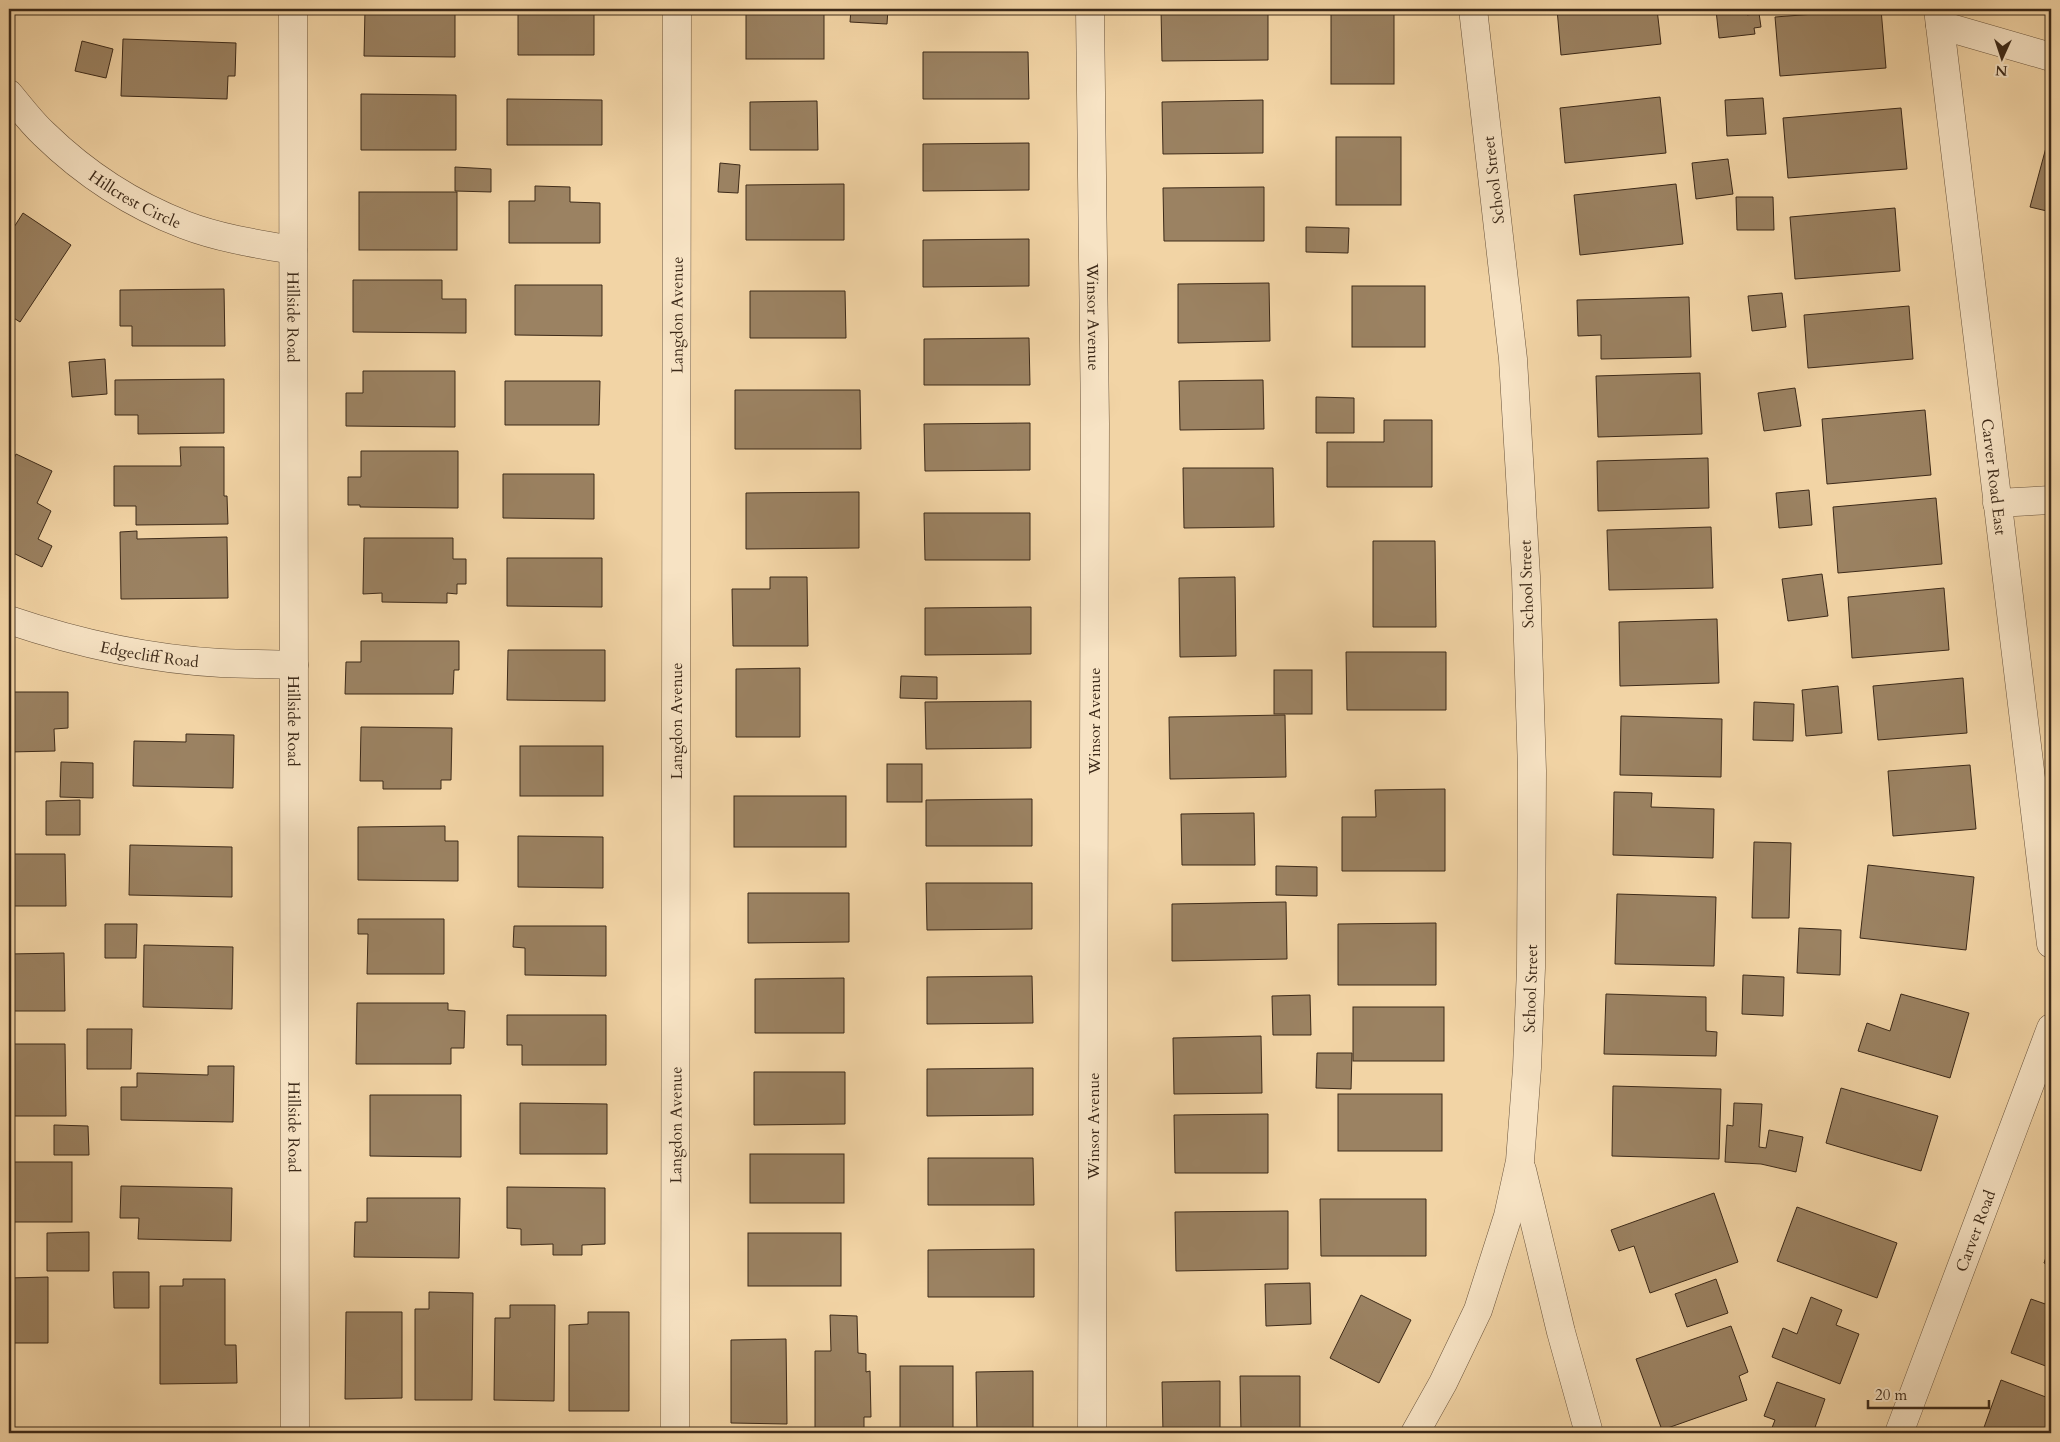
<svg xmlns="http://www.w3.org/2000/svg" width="2060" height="1442" viewBox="0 0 2060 1442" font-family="Cardo,serif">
  <rect width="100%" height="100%" fill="#f2d4a5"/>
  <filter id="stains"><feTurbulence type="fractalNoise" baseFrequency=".004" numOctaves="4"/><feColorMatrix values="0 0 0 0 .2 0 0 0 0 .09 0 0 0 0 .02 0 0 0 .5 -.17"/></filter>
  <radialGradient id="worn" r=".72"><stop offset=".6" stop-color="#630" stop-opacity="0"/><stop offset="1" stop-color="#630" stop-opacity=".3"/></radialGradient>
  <g fill="#9b8262" stroke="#3d2a19">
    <path d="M 134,9 L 225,9 L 225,12 Z"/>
    <path d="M 365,9 L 455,9 L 455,57 L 364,56 Z"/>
    <path d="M 547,9 L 594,9 L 594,55 L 518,55 L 518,11 L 547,11 Z"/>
    <rect x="746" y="9" width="78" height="50"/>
    <path d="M 851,9 L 888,9 L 887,24 L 850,22 Z"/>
    <path d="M 1161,9 L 1268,9 L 1268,60 L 1162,61 Z"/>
    <rect x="1331" y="9" width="63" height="75"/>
    <path d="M 1557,9 L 1657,9 L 1661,44 L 1561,55 Z"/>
    <path d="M 1746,9 L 1747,15 L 1759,13 L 1761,27 L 1754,28 L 1755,34 L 1719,38 L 1716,10 Z"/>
    <path d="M 1881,9 L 1886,68 L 1780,76 L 1775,17 Z"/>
    <path d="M 123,39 L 236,43 L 235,76 L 228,76 L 227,99 L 121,96 Z"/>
    <path d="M 82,41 L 113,49 L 106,78 L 75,71 Z"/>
    <path d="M 923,52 L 1028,52 L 1029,99 L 923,99 Z"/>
    <path d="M 361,94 L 456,95 L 456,150 L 361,150 Z"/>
    <path d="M 1660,97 L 1666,153 L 1565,163 L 1560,108 Z"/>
    <path d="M 1763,98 L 1766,134 L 1727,136 L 1725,100 Z"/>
    <path d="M 507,99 L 602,100 L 602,145 L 507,145 Z"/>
    <path d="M 1263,100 L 1263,153 L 1163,154 L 1162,102 Z"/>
    <path d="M 817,101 L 818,150 L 750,150 L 750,102 Z"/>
    <path d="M 1901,108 L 1907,169 L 1788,178 L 1783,118 Z"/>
    <path d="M 2051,129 L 2051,212 L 2030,207 Z"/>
    <rect x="1336" y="137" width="65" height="68"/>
    <path d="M 1029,143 L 1029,190 L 923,191 L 923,144 Z"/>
    <path d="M 1728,159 L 1733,194 L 1696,199 L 1692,163 Z"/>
    <path d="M 720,163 L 740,165 L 738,193 L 718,192 Z"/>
    <path d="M 455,167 L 491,169 L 491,192 L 455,191 Z"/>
    <path d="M 844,184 L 844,240 L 746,240 L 746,185 Z"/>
    <path d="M 1676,184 L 1683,244 L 1580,255 L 1574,195 Z"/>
    <path d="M 535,186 L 570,187 L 570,202 L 600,203 L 600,243 L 509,243 L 509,201 L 535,201 Z"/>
    <path d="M 1264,187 L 1264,241 L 1164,241 L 1163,188 Z"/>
    <rect x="359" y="192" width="98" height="58"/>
    <path d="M 1736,197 L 1773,197 L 1774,230 L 1737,230 Z"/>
    <path d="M 1895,208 L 1900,271 L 1795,279 L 1790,217 Z"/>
    <path d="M 23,213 L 71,245 L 20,322 L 9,315 L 9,235 Z"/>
    <path d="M 1306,227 L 1349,228 L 1348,253 L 1306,252 Z"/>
    <path d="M 1029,239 L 1029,286 L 923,287 L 923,240 Z"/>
    <path d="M 353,280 L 442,280 L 442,299 L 466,299 L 466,333 L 353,332 Z"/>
    <path d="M 1269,283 L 1270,341 L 1178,343 L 1178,284 Z"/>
    <path d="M 515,285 L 602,285 L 602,336 L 515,335 Z"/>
    <rect x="1352" y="286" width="73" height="61"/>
    <path d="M 224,289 L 225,346 L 132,346 L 132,326 L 120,326 L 120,290 Z"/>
    <path d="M 750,291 L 845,291 L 846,338 L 750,338 Z"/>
    <path d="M 1782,293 L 1786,327 L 1752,331 L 1748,296 Z"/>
    <path d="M 1689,297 L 1691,357 L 1601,359 L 1601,335 L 1578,336 L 1577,300 Z"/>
    <path d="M 1909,306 L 1913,359 L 1808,368 L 1804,315 Z"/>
    <path d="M 1029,338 L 1030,385 L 924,385 L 924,339 Z"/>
    <path d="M 105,359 L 107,394 L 72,397 L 69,362 Z"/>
    <path d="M 363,371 L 455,371 L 455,427 L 346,426 L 346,393 L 363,393 Z"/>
    <path d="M 1700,373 L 1702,434 L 1598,437 L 1596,376 Z"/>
    <path d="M 224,379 L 224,433 L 138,434 L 138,415 L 115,415 L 115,380 Z"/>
    <path d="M 1263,380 L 1264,429 L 1180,430 L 1179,381 Z"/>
    <path d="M 505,381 L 600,381 L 599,425 L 505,425 Z"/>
    <path d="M 1795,388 L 1801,426 L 1764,431 L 1758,393 Z"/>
    <path d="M 735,390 L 860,390 L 861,449 L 735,449 Z"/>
    <path d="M 1316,397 L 1354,398 L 1354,433 L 1316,433 Z"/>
    <path d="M 1925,410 L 1931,475 L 1827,484 L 1822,419 Z"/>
    <path d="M 1384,420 L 1432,420 L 1432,487 L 1327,487 L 1327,442 L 1384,442 Z"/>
    <path d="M 1030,423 L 1030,470 L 925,471 L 924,424 Z"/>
    <path d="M 180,447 L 224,447 L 224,496 L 227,496 L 228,524 L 136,525 L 136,506 L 114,506 L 114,466 L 181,466 Z"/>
    <path d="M 361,451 L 458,451 L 458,508 L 360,507 L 360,505 L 348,505 L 348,477 L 361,477 Z"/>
    <path d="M 16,454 L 52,471 L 37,503 L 51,511 L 38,539 L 52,546 L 42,567 L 9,551 L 9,470 Z"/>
    <path d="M 1708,458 L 1709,508 L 1598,511 L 1597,461 Z"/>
    <path d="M 1183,468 L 1273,468 L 1274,527 L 1184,528 Z"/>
    <path d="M 503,474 L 594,474 L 594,519 L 503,518 Z"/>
    <path d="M 1809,490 L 1812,525 L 1779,528 L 1776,493 Z"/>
    <path d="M 859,492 L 859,548 L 746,549 L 746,493 Z"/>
    <path d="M 1936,498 L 1942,564 L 1838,573 L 1833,507 Z"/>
    <path d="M 924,513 L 1030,513 L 1030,560 L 925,560 Z"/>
    <path d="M 1711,527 L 1713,588 L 1609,590 L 1607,530 Z"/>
    <path d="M 137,531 L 137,539 L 227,537 L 228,598 L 121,599 L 120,532 Z"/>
    <path d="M 364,538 L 453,538 L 453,559 L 466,559 L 466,584 L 457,584 L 457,594 L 447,593 L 447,603 L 382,602 L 382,593 L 363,594 Z"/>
    <path d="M 1373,541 L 1435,541 L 1436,627 L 1373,627 Z"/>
    <path d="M 507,558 L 602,558 L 602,607 L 507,606 Z"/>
    <path d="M 1822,574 L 1828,616 L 1788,621 L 1782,579 Z"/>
    <path d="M 770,577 L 807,577 L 808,646 L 733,646 L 732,589 L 770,589 Z"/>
    <path d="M 1235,577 L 1236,656 L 1180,657 L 1179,578 Z"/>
    <path d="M 1944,588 L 1949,650 L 1852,658 L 1848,597 Z"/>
    <path d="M 1031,607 L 1031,654 L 925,655 L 925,608 Z"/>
    <path d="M 1717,619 L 1719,683 L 1620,686 L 1619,622 Z"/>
    <path d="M 361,641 L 459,641 L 459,670 L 454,670 L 453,694 L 345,694 L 346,662 L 361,662 Z"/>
    <path d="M 508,650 L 605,650 L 605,701 L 507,700 Z"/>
    <path d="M 1346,652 L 1446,652 L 1446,710 L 1347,710 Z"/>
    <path d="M 800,668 L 800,737 L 736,737 L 736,669 Z"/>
    <rect x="1274" y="670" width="38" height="44"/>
    <path d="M 901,676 L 937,677 L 937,699 L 900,698 Z"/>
    <path d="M 1963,678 L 1967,733 L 1878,740 L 1873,686 Z"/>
    <path d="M 1838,686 L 1842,733 L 1806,736 L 1802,690 Z"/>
    <path d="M 9,692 L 68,692 L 68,728 L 54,729 L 55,751 L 9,752 Z"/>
    <path d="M 1031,701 L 1031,748 L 926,749 L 925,702 Z"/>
    <path d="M 1754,702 L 1794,704 L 1793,741 L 1753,740 Z"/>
    <path d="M 1285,715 L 1286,777 L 1170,779 L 1169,717 Z"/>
    <path d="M 1621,716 L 1722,719 L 1721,777 L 1620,775 Z"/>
    <path d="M 361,727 L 452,728 L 451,780 L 441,780 L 441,789 L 383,789 L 383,781 L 360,781 Z"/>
    <path d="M 186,734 L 234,735 L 233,788 L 133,786 L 134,741 L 186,742 Z"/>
    <rect x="520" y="746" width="83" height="50"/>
    <path d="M 61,762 L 93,763 L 93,798 L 60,797 Z"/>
    <rect x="887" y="764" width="35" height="38"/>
    <path d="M 1970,765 L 1976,829 L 1893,836 L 1888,771 Z"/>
    <path d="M 1445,789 L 1445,871 L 1342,871 L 1342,817 L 1376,817 L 1375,790 Z"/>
    <path d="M 1614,792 L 1652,793 L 1651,807 L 1714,809 L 1713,858 L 1613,855 Z"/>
    <rect x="734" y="796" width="112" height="51"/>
    <path d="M 1032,799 L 1032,846 L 926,846 L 926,800 Z"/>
    <path d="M 80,800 L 80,835 L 46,835 L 46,801 Z"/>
    <path d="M 1254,813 L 1255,865 L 1182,865 L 1181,814 Z"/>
    <path d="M 445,826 L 445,841 L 458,841 L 458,881 L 358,880 L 358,827 Z"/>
    <path d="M 518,836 L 603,837 L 603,888 L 518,887 Z"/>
    <path d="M 1754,842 L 1791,843 L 1789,918 L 1752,918 Z"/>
    <path d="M 130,845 L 232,847 L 232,897 L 129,895 Z"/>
    <path d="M 9,854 L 65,854 L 66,906 L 9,906 Z"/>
    <path d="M 1868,865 L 1974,877 L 1966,950 L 1860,938 Z"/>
    <path d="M 1276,866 L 1317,867 L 1317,896 L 1276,895 Z"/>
    <path d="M 926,883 L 1032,883 L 1032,929 L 927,930 Z"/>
    <path d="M 748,893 L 849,893 L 849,942 L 748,943 Z"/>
    <path d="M 1617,894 L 1716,897 L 1714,966 L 1615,964 Z"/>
    <path d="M 1286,902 L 1287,959 L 1172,961 L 1172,904 Z"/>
    <path d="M 358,919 L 444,919 L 444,974 L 367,974 L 368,934 L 358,934 Z"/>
    <path d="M 1436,923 L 1436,985 L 1338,985 L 1338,924 Z"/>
    <path d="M 105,924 L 137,924 L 136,958 L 105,958 Z"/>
    <path d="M 514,926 L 606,926 L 606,976 L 525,975 L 525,948 L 513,947 Z"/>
    <path d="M 1799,928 L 1841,930 L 1840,975 L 1797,973 Z"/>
    <path d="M 144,945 L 233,947 L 232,1009 L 143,1007 Z"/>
    <path d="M 64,953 L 65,1011 L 9,1011 L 9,954 Z"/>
    <path d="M 1743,975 L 1784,977 L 1783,1016 L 1742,1014 Z"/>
    <path d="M 1032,976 L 1033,1023 L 927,1024 L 927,977 Z"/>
    <path d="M 844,978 L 844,1033 L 755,1033 L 755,979 Z"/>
    <path d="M 1606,994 L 1706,997 L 1706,1031 L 1717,1032 L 1716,1056 L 1604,1054 Z"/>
    <path d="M 1901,994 L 1969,1013 L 1950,1078 L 1858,1051 L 1867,1023 L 1890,1031 Z"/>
    <path d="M 1310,995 L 1311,1035 L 1273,1035 L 1272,996 Z"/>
    <path d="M 357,1003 L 448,1003 L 448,1010 L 465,1011 L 464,1048 L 451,1048 L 451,1064 L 356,1064 Z"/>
    <rect x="1353" y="1007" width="91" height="54"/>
    <path d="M 507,1015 L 606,1015 L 606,1065 L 522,1065 L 522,1045 L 507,1045 Z"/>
    <path d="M 87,1029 L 132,1029 L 131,1069 L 87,1069 Z"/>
    <path d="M 1261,1036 L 1262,1093 L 1174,1094 L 1173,1038 Z"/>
    <path d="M 9,1044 L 65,1044 L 66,1116 L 9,1116 Z"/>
    <path d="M 1317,1053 L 1352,1053 L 1351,1089 L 1316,1088 Z"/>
    <path d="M 208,1066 L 234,1066 L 233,1122 L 121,1120 L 121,1087 L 137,1087 L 137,1073 L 208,1075 Z"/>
    <path d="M 1033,1068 L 1033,1115 L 927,1116 L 927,1069 Z"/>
    <path d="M 754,1072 L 845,1072 L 845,1124 L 754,1125 Z"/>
    <path d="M 1613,1086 L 1721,1089 L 1719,1159 L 1612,1156 Z"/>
    <path d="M 1841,1088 L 1938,1116 L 1921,1171 L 1826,1143 Z"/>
    <rect x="1338" y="1094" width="104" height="57"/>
    <path d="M 370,1095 L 461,1095 L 461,1157 L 370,1156 Z"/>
    <path d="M 520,1103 L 607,1104 L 607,1154 L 520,1154 Z"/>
    <path d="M 1734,1103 L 1762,1104 L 1759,1147 L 1766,1148 L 1769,1130 L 1803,1137 L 1796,1172 L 1761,1164 L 1725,1162 L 1727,1125 L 1733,1126 Z"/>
    <path d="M 1268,1114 L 1268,1173 L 1175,1173 L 1174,1115 Z"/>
    <path d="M 54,1125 L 88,1126 L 89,1155 L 54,1155 Z"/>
    <rect x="750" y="1154" width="94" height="49"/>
    <path d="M 928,1158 L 1033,1158 L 1034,1205 L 928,1205 Z"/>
    <rect x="9" y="1162" width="63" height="60"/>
    <path d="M 121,1186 L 232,1188 L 231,1241 L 138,1239 L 139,1218 L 120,1218 Z"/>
    <path d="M 507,1187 L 605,1188 L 605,1244 L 582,1245 L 582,1255 L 553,1255 L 553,1244 L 521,1245 L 521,1229 L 507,1228 Z"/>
    <path d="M 1714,1193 L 1738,1262 L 1650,1293 L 1634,1246 L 1619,1251 L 1611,1230 Z"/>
    <path d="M 367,1198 L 460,1198 L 459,1258 L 354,1257 L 355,1222 L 367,1222 Z"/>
    <path d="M 1320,1199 L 1426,1199 L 1426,1256 L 1321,1256 Z"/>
    <path d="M 1797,1207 L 1897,1243 L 1877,1298 L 1777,1261 Z"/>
    <path d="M 1288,1211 L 1288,1269 L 1176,1271 L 1175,1212 Z"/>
    <path d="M 89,1232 L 89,1271 L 47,1271 L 47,1233 Z"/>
    <rect x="748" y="1233" width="93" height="53"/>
    <path d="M 2051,1242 L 2051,1266 L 2044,1263 Z"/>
    <path d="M 1034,1249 L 1034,1297 L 928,1297 L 928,1250 Z"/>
    <path d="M 113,1272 L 149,1272 L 149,1308 L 114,1308 Z"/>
    <path d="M 48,1277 L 48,1343 L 9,1343 L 9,1278 Z"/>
    <path d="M 183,1279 L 225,1279 L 225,1345 L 236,1345 L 237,1383 L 160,1384 L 160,1286 L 183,1286 Z"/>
    <path d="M 1716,1279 L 1728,1313 L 1687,1327 L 1675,1294 Z"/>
    <path d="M 1310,1283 L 1311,1324 L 1266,1326 L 1265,1284 Z"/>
    <path d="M 429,1292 L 473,1293 L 472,1400 L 415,1400 L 415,1309 L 429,1309 Z"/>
    <path d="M 1361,1295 L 1411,1320 L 1379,1383 L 1330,1358 Z"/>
    <path d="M 1811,1297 L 1842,1310 L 1836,1325 L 1859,1334 L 1840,1384 L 1772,1357 L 1783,1328 L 1797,1334 Z"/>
    <path d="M 2031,1299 L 2051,1306 L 2051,1368 L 2011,1353 Z"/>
    <path d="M 510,1305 L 555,1305 L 554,1401 L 494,1400 L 495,1318 L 510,1318 Z"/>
    <path d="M 346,1312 L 402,1312 L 402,1398 L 345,1399 Z"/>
    <path d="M 588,1312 L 629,1312 L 629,1411 L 569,1411 L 569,1325 L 588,1324 Z"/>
    <path d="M 830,1315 L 857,1316 L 858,1353 L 866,1354 L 866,1372 L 870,1371 L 871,1417 L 864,1417 L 864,1433 L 815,1433 L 815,1351 L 831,1351 Z"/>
    <path d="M 1731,1326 L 1748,1372 L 1739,1376 L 1747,1400 L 1662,1430 L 1636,1359 Z"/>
    <path d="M 786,1339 L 787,1424 L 731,1423 L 731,1340 Z"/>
    <rect x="900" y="1366" width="53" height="67"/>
    <path d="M 1033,1371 L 1033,1433 L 977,1433 L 976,1372 Z"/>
    <path d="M 1240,1376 L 1300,1376 L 1300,1433 L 1241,1433 Z"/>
    <path d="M 2001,1380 L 2051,1399 L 2051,1433 L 1982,1433 Z"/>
    <path d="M 1220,1381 L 1220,1433 L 1163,1433 L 1162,1382 Z"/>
    <path d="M 1777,1382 L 1825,1399 L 1813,1433 L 1770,1433 L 1775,1420 L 1764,1416 Z"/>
  </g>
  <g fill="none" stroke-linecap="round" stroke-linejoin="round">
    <defs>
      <g id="minor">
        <path id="s1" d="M 293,9 L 295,1433"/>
        <path id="s2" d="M 1090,9 L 1095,424 L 1092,1433"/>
        <path id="s3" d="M 1938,9 L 2051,944"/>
        <path d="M 1940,25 L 2051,57"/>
        <path id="s4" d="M 9,94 C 20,107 31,122 44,134 C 84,173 133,205 185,225 C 219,238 257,244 293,250"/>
        <path d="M 1997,503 L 2051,500"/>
        <path id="s5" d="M 9,620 C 77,643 149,659 221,663 C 246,664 270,664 294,665"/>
        <path d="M 1522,1170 L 1561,1332 L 1589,1433"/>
        <path id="s6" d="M 675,1433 L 677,9"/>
        <path id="s7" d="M 1415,1433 L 1443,1383 L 1478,1310 L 1508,1216 L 1520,1161 L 1527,1068 L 1531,968 L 1532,771 L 1526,576 L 1513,359 L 1473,9"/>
        <path id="s8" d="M 1899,1433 L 2051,1028"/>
      </g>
    </defs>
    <use href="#minor" stroke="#6a543c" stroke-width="29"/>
    <use href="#minor" stroke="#f7e3c4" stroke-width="28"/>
  </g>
  <g text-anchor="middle" stroke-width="4.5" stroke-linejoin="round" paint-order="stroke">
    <g font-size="16" fill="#3d2a19" stroke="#f7e3c4">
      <text transform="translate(1493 180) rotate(-97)" y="6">School Street</text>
      <text dy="6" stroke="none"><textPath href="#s4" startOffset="166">Hillcrest Circle</textPath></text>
      <text dy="6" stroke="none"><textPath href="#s1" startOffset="308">Hillside Road</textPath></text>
      <text dy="6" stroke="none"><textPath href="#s6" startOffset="1118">Langdon Avenue</textPath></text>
      <text dy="6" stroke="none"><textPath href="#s2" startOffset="308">Winsor Avenue</textPath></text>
      <text dy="6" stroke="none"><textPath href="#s3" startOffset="471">Carver Road East</textPath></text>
      <text transform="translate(1526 584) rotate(-92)" y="6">School Street</text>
      <text dy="6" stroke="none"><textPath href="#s5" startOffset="145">Edgecliff Road</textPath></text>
      <text dy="6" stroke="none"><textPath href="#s1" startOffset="712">Hillside Road</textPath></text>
      <text dy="6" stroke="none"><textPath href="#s6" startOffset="712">Langdon Avenue</textPath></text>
      <text transform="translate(1094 721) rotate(-90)" y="6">Winsor Avenue</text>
      <text dy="6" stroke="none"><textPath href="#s7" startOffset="466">School Street</textPath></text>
      <text dy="6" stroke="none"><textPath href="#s1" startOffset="1118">Hillside Road</textPath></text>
      <text dy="6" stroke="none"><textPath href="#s6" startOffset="308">Langdon Avenue</textPath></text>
      <text transform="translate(1093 1126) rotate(-90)" y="6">Winsor Avenue</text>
      <text dy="6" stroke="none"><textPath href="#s8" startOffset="216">Carver Road</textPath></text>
    </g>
  </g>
  <rect width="2060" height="1442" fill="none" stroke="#f2d4a5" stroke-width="30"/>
  <rect x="10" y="10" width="2040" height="1422" fill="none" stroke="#3d2a19" stroke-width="2.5"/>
  <rect x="15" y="15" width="2030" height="1412" fill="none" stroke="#3d2a19"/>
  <g transform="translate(2002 58) rotate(183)" stroke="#f7e3c4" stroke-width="4" paint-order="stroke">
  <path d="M0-4L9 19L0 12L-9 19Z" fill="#3d2a19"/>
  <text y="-8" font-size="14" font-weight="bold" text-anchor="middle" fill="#3d2a19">N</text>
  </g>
  <path d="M1868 1400v8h121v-8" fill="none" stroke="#3d2a19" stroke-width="2.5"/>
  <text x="1875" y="1400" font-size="15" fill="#3d2a19" stroke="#f7e3c4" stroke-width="4" paint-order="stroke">20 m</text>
  <rect width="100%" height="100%" filter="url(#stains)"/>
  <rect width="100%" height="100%" fill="url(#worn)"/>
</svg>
